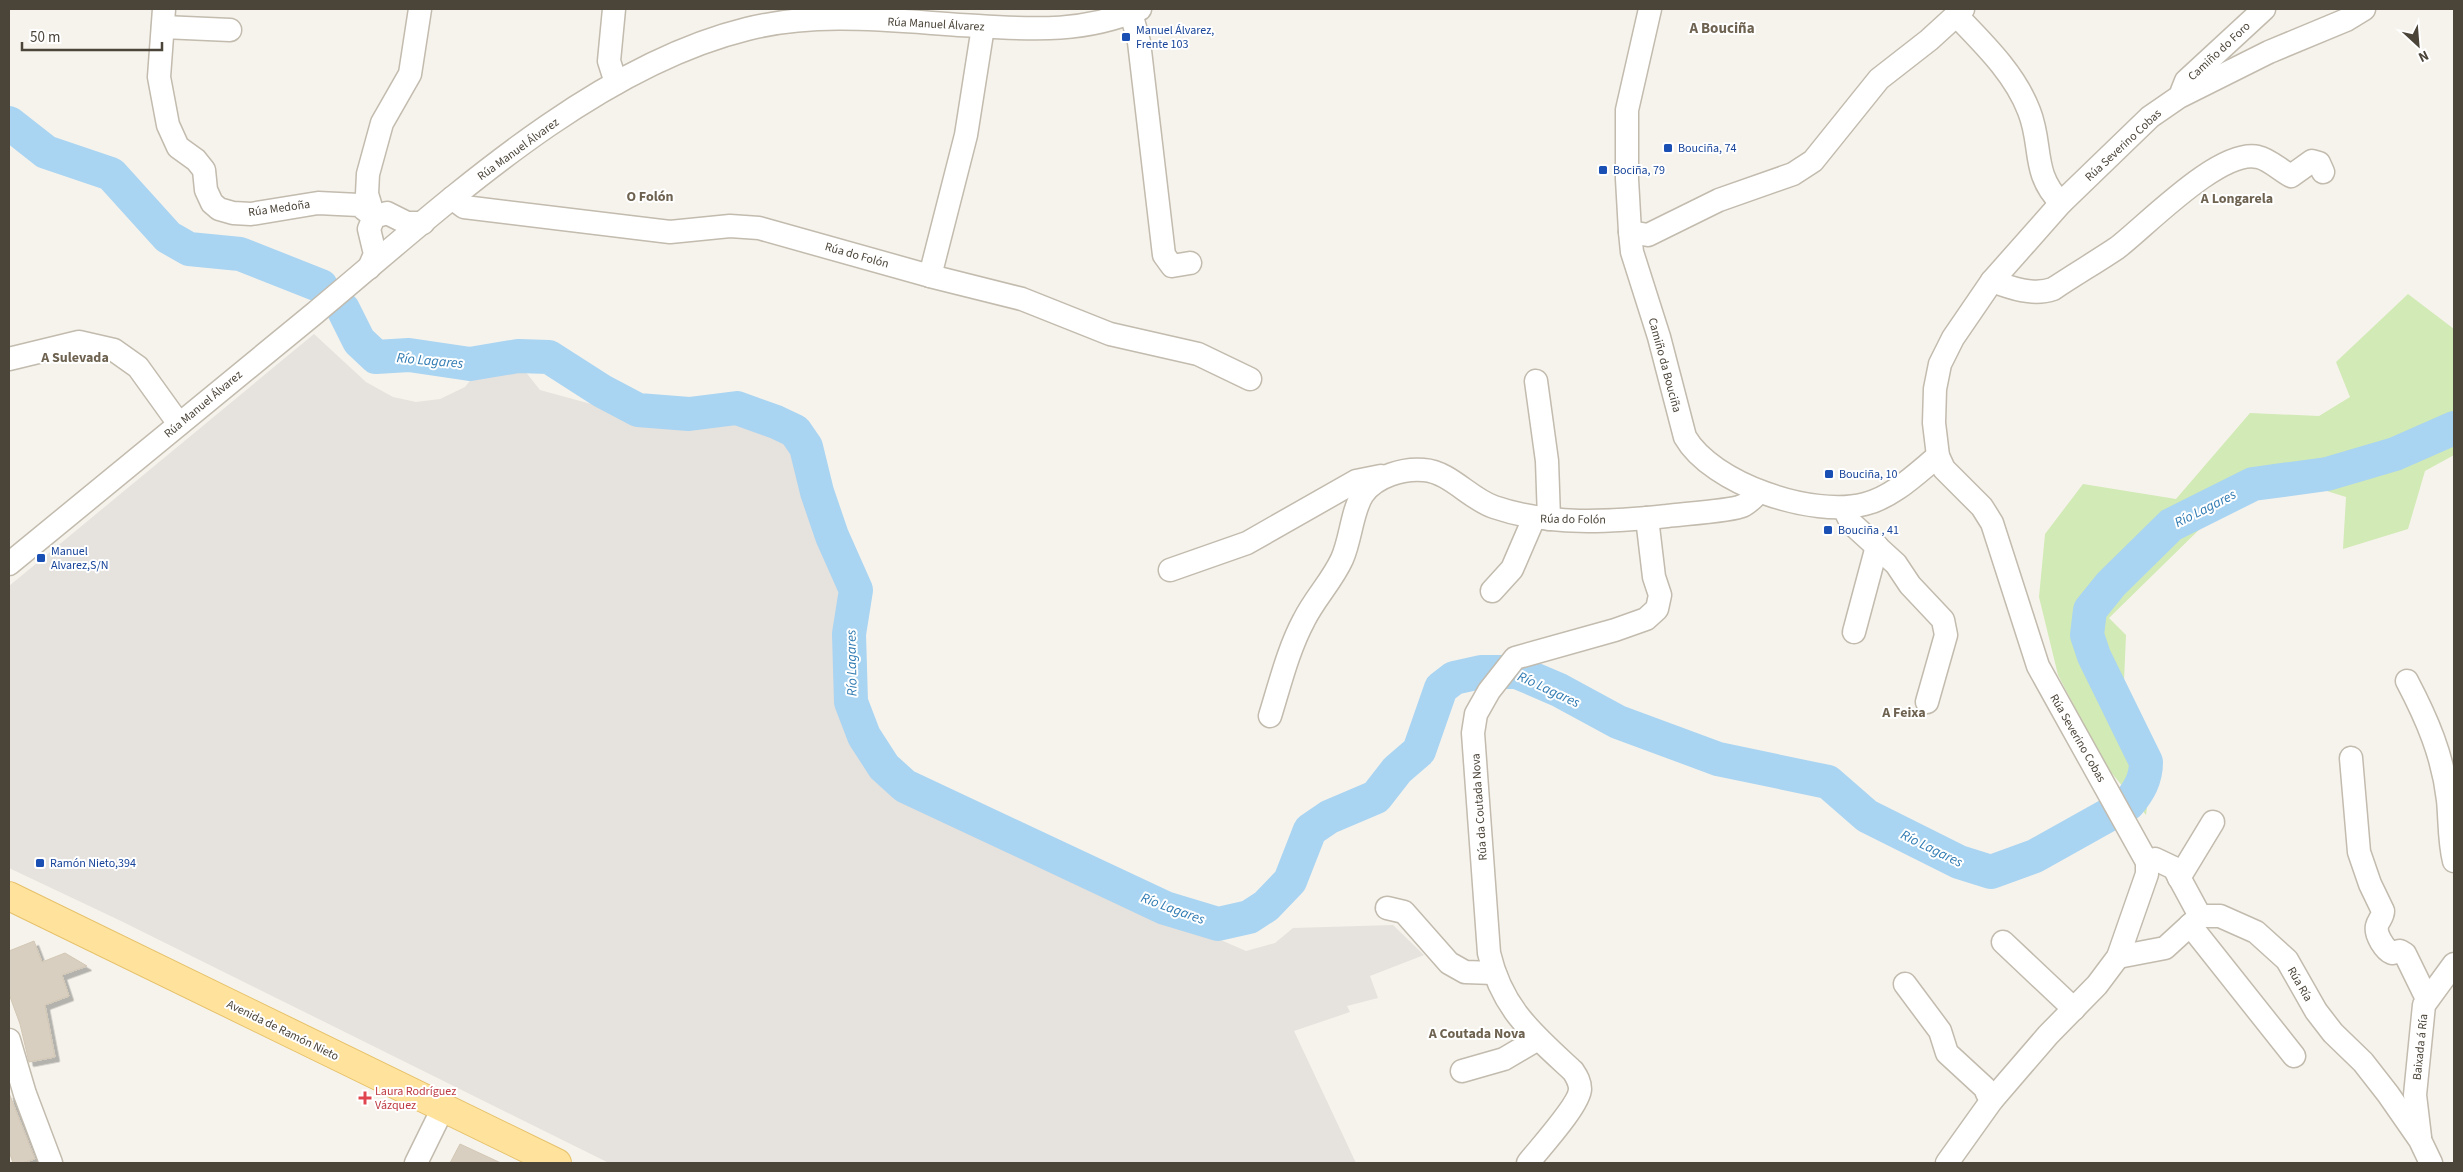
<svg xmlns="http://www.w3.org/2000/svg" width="2463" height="1172" viewBox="0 0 2463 1172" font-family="'Source Sans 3',sans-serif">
  <defs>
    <filter id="shadow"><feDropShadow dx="4.5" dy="4.5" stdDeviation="0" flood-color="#0004"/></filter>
  </defs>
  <rect width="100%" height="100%" fill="#f6f3ec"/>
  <path fill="#e6e2dd" d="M 314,334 L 366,382 L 393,397 L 416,402 L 440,399 L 465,387 L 473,377 L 521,366 L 540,390 L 682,429 L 714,421 L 792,435 L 801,448 L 815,501 L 832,547 L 850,585 L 843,624 L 846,710 L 850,725 L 871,764 L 894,789 L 1129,900 L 1246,951 L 1275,943 L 1293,928 L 1393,925 L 1424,955 L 1370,976 L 1378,998 L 1347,1006 L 1350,1012 L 1294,1031 L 1356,1163 L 609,1163 L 121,921 L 9,868 L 9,586 Z"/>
  <path fill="#d2eab5" d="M 2408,294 L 2454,329 L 2454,455 L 2425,471 L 2408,529 L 2343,549 L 2346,497 L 2260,470 L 2109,618 L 2126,635 L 2124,681 L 2154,750 L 2146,815 L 2105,765 L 2058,675 L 2039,597 L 2045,534 L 2083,484 L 2176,499 L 2250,413 L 2319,416 L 2350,397 L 2336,362 Z"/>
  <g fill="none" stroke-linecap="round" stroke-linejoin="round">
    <g stroke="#a9d4f2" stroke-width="34">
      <path d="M 9,123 L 46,152 L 111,174 L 168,237 L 189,249 L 240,254 L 321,286"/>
      <path d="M 343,309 L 359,341 L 376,357 L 409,355 L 470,364 L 518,356 L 549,357 L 602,391 L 638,410 L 689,414 L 737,408 L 776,422 L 795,431 L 806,447 L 817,492 L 832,536 L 856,590 L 849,634 L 851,702 L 864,736 L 884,767 L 905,786 L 1165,908 L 1218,924 L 1249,917 L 1266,906 L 1290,881 L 1310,830 L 1329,817 L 1376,797 L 1397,770 L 1419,751 L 1441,688 L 1454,678 L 1481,672 L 1517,672 L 1559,690 L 1618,722 L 1718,759 L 1828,782 L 1867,816 L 1959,862 L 1991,872 L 2035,856 L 2128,804 C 2139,791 2146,779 2146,762 L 2094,656 L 2087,635 L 2090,610 L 2111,584 L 2171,525 L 2253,484 L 2327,474 L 2395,454 L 2454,428"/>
    </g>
  </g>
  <g fill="#d8cfc1" stroke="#d3c7b4" filter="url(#shadow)">
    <path d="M 34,941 L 42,962 L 65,953 L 87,966 L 62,975 L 69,996 L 45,1005 L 55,1057 L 29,1062 L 20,1024 L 9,994 L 9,951 Z"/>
    <path d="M 9,1093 L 35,1159 L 22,1163 L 13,1163 L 9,1151 Z"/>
    <path d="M 460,1144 L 501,1163 L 450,1163 Z"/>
  </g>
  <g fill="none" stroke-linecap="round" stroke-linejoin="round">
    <defs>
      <g id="minor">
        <path d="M 164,9 L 159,77 L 168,125 L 178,147 L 196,160 L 204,170 L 206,190 L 212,203 L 219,209 L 233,213 L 251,214 L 318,203 L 359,205 L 374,217"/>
        <path d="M 614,9 L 609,61 L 616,83"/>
        <path d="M 1650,9 L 1627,110 L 1627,179 L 1630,232 L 1632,252 L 1659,337 L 1685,437 C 1712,484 1813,518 1865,504 C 1893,497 1916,474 1938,456"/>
        <path d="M 1131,13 L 1139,42 L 1164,255 L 1172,266 L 1190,263"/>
        <path d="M 1957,16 C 1984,44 2015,74 2029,111 C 2043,146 2031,173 2061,203"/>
        <path d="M 163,27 L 230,30"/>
        <path d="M 2182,91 L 2186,81 L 2264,9"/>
        <path d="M 452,198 L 464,207 L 670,232 L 730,226 L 759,228 L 930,276 L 1022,299 L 1110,334 L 1198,354 L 1250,379"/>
        <path d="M 374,217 L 367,194 L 368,174 L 382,123 L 410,74 L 420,9"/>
        <path d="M 1630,232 L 1648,235 L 1719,200 L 1793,174 L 1813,161 L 1879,79 L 1929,40 L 1963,9"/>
        <path d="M 369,268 L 375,254 L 369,229 L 374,217 L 387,213 L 407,223 L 423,223"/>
        <path d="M 930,276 L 966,135 L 983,27"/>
        <path d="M 1992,281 C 2011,288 2033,296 2053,289 C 2074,275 2096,262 2117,248 C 2146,226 2220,148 2258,157 C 2269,159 2281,171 2291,176 L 2312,161 L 2319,163 L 2323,172"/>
        <path d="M 9,359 L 79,342 L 114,350 L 138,367 L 179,424"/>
        <path d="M 1536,381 L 1547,461 L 1549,519"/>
        <path d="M 1844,508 L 1851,523 L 1896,564 L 1910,585 L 1943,620 L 1946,635 L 1927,702"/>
        <path d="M 9,564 C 111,481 213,397 315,313 C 439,210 588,68 747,29 C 822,10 902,22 978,26 C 1035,30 1086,32 1140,9"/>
        <path d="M 1170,570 L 1247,543 L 1356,481 L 1381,476"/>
        <path d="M 1492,591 L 1512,569 L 1534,518"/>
        <path d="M 1854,632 L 1877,546"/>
        <path d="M 2407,681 C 2427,719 2443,756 2448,800 C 2450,820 2449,841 2454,861"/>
        <path d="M 1270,716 C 1280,684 1288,650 1304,620 C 1315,598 1332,581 1342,559 C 1351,539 1352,510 1363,494 C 1376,476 1404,468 1424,470 C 1450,472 1470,499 1494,507 C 1549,526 1610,522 1667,516 C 1682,514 1731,511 1742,506 C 1749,503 1754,497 1759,492"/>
        <path d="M 2351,758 L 2359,852 L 2370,884 L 2383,911 C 2383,917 2378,921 2377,926 C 2375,935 2385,950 2392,953 L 2400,951 L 2405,954 L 2427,999"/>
        <path d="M 2147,862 L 2155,859 L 2174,868 L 2200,916"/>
        <path d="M 2179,878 L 2213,822"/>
        <path d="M 1387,908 L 1404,912 L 1449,963 L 1465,972 L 1494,973"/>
        <path d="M 2190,925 L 2294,1056"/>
        <path d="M 2003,942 L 2074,1009"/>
        <path d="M 2118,957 L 2165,948 L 2200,916 L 2220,916 L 2256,932 L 2287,960 L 2316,1011 L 2333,1033 L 2363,1062 L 2388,1094 L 2420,1140 L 2431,1163"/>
        <path d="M 1905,984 L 1940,1031 L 1947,1053 L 1985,1088 L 1987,1093 L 1992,1100"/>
        <path d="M 9,1040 L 25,1094 L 51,1163"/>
        <path d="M 1462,1071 L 1504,1059 L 1538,1039"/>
        <path d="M 2420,1137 L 2415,1095 L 2424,1005 L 2454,964"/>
        <path d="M 416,1163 L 443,1108"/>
        <path d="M 1528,1163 C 1539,1149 1580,1104 1580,1089 C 1580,1082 1577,1077 1573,1071 C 1533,1034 1502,1009 1489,953 L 1473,733 L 1476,714 L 1489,691 L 1515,658 L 1615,630 L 1646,619 L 1657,609 L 1660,595 L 1654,577 L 1647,518"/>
        <path d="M 1947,1163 L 1992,1100 L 2048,1035 L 2097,985 L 2118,957 L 2147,874 L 2147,862 L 2038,666 L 1992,523 L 1982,507 L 1944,469 L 1938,456 L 1934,423 L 1935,389 L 1940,364 L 1953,338 L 1992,281 L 2061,203 L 2150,117 L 2179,97 L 2269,52 L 2346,20 L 2364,9"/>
      </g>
      <path id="major" d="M 9,896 L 557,1163"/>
    </defs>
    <use href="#minor" stroke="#c2bbae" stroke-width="25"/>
    <use href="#major" stroke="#e6c16a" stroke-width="30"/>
    <use href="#minor" stroke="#fff" stroke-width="22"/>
    <use href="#major" stroke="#ffe39c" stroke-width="28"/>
  </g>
  <g fill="#1a4fb4" stroke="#fff" stroke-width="2">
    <rect x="1121" y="32" width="10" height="10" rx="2.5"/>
    <rect x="1663" y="143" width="10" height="10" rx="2.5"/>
    <rect x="1598" y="165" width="10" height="10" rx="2.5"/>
    <rect x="1824" y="469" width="10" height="10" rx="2.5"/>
    <rect x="1823" y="525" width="10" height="10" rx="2.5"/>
    <rect x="36" y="553" width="10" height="10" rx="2.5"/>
    <rect x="35" y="858" width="10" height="10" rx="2.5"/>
  </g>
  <path fill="#e0444e" stroke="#fff" stroke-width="2" d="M362.5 1090.5h5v5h5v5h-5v5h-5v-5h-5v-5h5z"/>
  <g text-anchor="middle" stroke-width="4" stroke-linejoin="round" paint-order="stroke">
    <g font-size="12" fill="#4b4439" stroke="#fff">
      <text transform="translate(936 24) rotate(3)" y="4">Rúa Manuel Álvarez</text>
      <text transform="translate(2219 51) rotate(-43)" y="4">Camiño do Foro</text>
      <text transform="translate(2123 145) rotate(-43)" y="4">Rúa Severino Cobas</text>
      <text transform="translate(518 149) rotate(-36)" y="4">Rúa Manuel Álvarez</text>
      <text transform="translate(279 208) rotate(-8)" y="4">Rúa Medoña</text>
      <text transform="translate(857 255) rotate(16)" y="4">Rúa do Folón</text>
      <text transform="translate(1665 365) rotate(75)" y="4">Camiño da Bouciña</text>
      <text transform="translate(203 404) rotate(-40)" y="4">Rúa Manuel Álvarez</text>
      <text transform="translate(1573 519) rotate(1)" y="4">Rúa do Folón</text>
      <text transform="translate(2078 738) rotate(60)" y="4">Rúa Severino Cobas</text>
      <text transform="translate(1479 807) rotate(-94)" y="4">Rúa da Coutada Nova</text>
      <text transform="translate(2300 984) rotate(60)" y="4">Rúa Ría</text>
      <text transform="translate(283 1030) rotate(26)" y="4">Avenida de Ramón Nieto</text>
      <text transform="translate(2420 1047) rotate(-84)" y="4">Baixada á Ría</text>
    </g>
    <g font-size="12" fill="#164399" stroke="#fff" text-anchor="start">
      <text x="1136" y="34">Manuel Álvarez,<tspan x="1136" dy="14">Frente 103</tspan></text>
      <text x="1678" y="152">Bouciña, 74</text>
      <text x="1613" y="174">Bociña, 79</text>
      <text x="1839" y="478">Bouciña, 10</text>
      <text x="1838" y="534">Bouciña , 41</text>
      <text x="51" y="555">Manuel<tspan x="51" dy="14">Alvarez,S/N</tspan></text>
      <text x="50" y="867">Ramón Nieto,394</text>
    </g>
    <g font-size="12" fill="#be3a42" stroke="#fff" text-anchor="start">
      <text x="375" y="1095">Laura Rodríguez<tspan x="375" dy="14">Vázquez</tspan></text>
    </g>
    <g font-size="14" font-weight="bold" fill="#6e6250" stroke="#fff">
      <text x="650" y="201">O Folón</text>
      <text x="2237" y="203">A Longarela</text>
      <text x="75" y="362">A Sulevada</text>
      <text x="1904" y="717">A Feixa</text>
      <text x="1477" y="1038">A Coutada Nova</text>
    </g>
    <g font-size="14" font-style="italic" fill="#2e7ab2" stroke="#fff">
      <text transform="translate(430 360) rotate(5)" y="5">Río Lagares</text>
      <text transform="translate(2205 508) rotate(-27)" y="5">Río Lagares</text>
      <text transform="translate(851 663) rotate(-91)" y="5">Río Lagares</text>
      <text transform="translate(1549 689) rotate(25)" y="5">Río Lagares</text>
      <text transform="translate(1932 848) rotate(26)" y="5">Río Lagares</text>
      <text transform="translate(1173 908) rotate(20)" y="5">Río Lagares</text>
    </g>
    <g font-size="15" font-weight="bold" fill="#6e6250" stroke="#fff">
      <text x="1722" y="33">A Bouciña</text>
    </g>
  </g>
  <rect width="2463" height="1172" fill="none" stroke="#4b4439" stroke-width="20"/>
  <g transform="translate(2418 45) rotate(154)" stroke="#ffffff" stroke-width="4" paint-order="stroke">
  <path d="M0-4L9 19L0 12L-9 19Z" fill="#4b4439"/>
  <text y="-8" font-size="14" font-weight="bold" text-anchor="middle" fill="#4b4439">N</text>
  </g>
  <path d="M22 42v8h140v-8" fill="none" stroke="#4b4439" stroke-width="2.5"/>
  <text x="30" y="42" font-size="15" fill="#4b4439" stroke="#ffffff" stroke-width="4" paint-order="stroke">50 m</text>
</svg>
